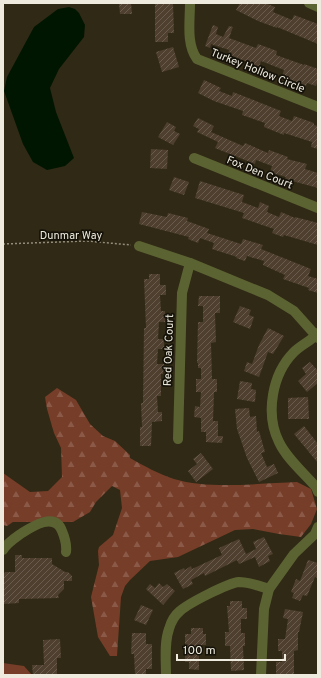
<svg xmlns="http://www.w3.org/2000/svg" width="321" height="678" viewBox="0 0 321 678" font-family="Overpass,sans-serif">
  <defs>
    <pattern id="forest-firs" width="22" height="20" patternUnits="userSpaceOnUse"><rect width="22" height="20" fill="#763d28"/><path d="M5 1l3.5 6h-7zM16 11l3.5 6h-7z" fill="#8a5947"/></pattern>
    <pattern id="building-hatch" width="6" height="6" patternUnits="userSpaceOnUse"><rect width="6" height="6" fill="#4f3f2f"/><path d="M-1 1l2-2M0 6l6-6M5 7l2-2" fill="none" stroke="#695b4d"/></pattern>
  </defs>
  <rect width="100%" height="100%" fill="#302915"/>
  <path fill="#763d28" d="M 3,663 L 24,666 L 32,675 L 3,675 Z"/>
  <path fill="url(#forest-firs)" d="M 57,388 L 76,400 L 90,424 L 103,436 L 115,441 L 130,455 L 130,458 C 144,466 159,474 174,479 C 210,490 260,483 297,482 L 311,489 L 317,509 L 311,524 L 301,537 L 279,534 L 253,529 L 235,530 L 178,557 L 150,561 L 130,580 L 125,586 L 121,597 L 117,656 L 110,656 L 98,637 L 91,597 L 99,565 L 98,551 L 99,547 L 113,535 L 122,508 L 120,490 L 112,486 L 96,502 L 90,512 L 73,522 L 13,522 L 7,526 L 3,525 L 3,473 L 30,492 L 48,491 L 62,477 L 61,448 L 54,433 L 47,409 L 45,397 Z"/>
  <path fill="#001600" d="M 69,7 L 75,9 L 79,13 L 85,25 L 84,37 L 59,69 L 50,88 L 56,112 L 74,158 L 65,166 L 47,170 L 33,162 L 23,144 L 4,91 L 7,77 L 34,27 L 58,9 Z"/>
  <g fill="url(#building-hatch)">
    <path d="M 119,3 L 131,3 L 132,14 L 120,14 Z"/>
    <path d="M 155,3 L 173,3 L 174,33 L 168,33 L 168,42 L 155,42 Z"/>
    <path d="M 240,3 L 265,3 L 275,7 L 273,12 L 292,20 L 294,15 L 318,24 L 318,44 L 277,27 L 277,28 L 258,21 L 236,10 Z"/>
    <path d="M 213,25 L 218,27 L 216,34 L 223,37 L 229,26 L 233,27 L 229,38 L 256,48 L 258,44 L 277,51 L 276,55 L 304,65 L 304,64 L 318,69 L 318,80 L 316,86 L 307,83 L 306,86 L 282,76 L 284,70 L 261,61 L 259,67 L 228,54 L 229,50 L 211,44 L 210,48 L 205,46 Z"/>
    <path d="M 173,47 L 179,67 L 162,72 L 156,52 Z"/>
    <path d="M 204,80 L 221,88 L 219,91 L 232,96 L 233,92 L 281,111 L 279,116 L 292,121 L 294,116 L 314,123 L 314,125 L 318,126 L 318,149 L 311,147 L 312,142 L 284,133 L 284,135 L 264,127 L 265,123 L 242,115 L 243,111 L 214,101 L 198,93 Z"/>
    <path d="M 198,118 L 214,126 L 211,132 L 243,146 L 245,143 L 268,153 L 269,150 L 288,157 L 287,159 L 307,164 L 305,169 L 318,173 L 318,188 L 285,179 L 286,177 L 270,172 L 272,166 L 256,160 L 255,164 L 215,148 L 218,142 L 197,132 L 199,129 L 193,126 Z"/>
    <path d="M 167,122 L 176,127 L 174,131 L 180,134 L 173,145 L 158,137 Z"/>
    <path d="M 151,149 L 168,150 L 167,169 L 150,168 Z"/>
    <path d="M 174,177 L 189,182 L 184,195 L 169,190 Z"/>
    <path d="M 200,181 L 244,195 L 242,202 L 258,208 L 260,202 L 269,206 L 267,212 L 279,217 L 281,212 L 295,218 L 295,217 L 318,223 L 318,245 L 284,235 L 283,237 L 272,233 L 274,229 L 242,218 L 244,213 L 195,198 Z"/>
    <path d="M 142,212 L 167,217 L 168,213 L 188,218 L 187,221 L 209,229 L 207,233 L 241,244 L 243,239 L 263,245 L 261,249 L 311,269 L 308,276 L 318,279 L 318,293 L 308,290 L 309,288 L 283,279 L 285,275 L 263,265 L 264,261 L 247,256 L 245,261 L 236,258 L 237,257 L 212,249 L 214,243 L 200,238 L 198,243 L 188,239 L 189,237 L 139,224 Z"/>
    <path d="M 149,274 L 160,274 L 160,285 L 166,285 L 166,295 L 160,295 L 161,311 L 165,311 L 165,322 L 159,322 L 158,339 L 164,339 L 164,349 L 158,349 L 157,364 L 164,364 L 163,374 L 161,374 L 161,396 L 157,396 L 158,412 L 162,412 L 162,421 L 152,422 L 151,446 L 140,446 L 140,427 L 142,427 L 141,403 L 143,403 L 144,328 L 146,328 L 144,279 L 149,279 Z"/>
    <path d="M 199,296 L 220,296 L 220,313 L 215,313 L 216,342 L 211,343 L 212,379 L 217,379 L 217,392 L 214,392 L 213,421 L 218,421 L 218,436 L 223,436 L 222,443 L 206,442 L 206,432 L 201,432 L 201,418 L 194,417 L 195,406 L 200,407 L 201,392 L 196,392 L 196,379 L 201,379 L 201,368 L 198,368 L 198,363 L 197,363 L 198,322 L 203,322 L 203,306 L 198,306 Z"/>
    <path d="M 240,306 L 251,310 L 249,315 L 254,317 L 250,329 L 233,322 Z"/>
    <path d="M 268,328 L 284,336 L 273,354 L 268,352 L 259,377 L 244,371 L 247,362 L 252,364 L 259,345 Z"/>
    <path d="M 310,362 L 318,371 L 318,383 L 307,392 L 298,381 L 306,374 L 302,368 Z"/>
    <path d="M 240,381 L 252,383 L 251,389 L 256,390 L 255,402 L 237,399 Z"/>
    <path d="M 308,397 L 309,419 L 288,419 L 288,398 Z"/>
    <path d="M 249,408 L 250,417 L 256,416 L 257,432 L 259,431 L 265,452 L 261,453 L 267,467 L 274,464 L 278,473 L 259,482 L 247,458 L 237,429 L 235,409 Z"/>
    <path d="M 304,426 L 318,444 L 318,463 L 294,434 Z"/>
    <path d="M 201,453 L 213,469 L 196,482 L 188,471 L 197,464 L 193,459 Z"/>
    <path d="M 264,537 L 273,554 L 268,556 L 270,561 L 259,567 L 255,557 L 239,564 L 237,560 L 205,576 L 204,573 L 191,580 L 193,584 L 183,589 L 174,573 L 184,568 L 185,570 L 191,566 L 192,569 L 222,555 L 219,548 L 239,539 L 246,554 L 256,549 L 253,542 Z"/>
    <path d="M 15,555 L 22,555 L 22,558 L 52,558 L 52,564 L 65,572 L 68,572 L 72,576 L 72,581 L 64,581 L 64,589 L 58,595 L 59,598 L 19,599 L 19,603 L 3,604 L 3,575 L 5,572 L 15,572 Z"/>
    <path d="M 308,560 L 318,563 L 318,578 L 315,577 L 307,596 L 303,595 L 300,601 L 292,598 L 294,593 L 291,592 L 296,579 L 300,581 Z"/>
    <path d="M 159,583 L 163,587 L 167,584 L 175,591 L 163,605 L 146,589 L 150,584 L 155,588 Z"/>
    <path d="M 230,601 L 242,601 L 242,608 L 247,608 L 247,619 L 241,619 L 241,633 L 245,633 L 245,646 L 243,646 L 244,670 L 231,671 L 230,646 L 225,646 L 225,632 L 229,632 L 227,606 L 230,606 Z"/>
    <path d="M 141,605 L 153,610 L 146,625 L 134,620 Z"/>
    <path d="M 285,609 L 303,612 L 299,632 L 298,632 L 298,650 L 294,651 L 294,675 L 276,675 L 276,662 L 282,662 L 282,651 L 278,651 L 278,639 L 285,639 L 288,619 L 283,618 Z"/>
    <path d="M 191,628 L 203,628 L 203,634 L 206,634 L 206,645 L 199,645 L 199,670 L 189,669 L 189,662 L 185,662 L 185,634 L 191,634 Z"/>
    <path d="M 132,633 L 146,633 L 146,644 L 152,644 L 152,669 L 146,669 L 146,675 L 135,675 L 134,654 L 131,654 Z"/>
    <path d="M 60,639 L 61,658 L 57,658 L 57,674 L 33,675 L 32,665 L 44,665 L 43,640 Z"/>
  </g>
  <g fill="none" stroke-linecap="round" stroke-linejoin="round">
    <path stroke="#938d7d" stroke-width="1.5" stroke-dasharray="2 2" stroke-linecap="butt" d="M 3,244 L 87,241 L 131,245"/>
    <g stroke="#5b6333" stroke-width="10">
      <path d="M 190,3 C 190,21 186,44 197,59 L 318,107"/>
      <path d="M 309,3 L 318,7"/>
      <path d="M 194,158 L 318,208"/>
      <path d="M 139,246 L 190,263 L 268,295 L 294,311 L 318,338"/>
      <path d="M 318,333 C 311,341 301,345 294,352 C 272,374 265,414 279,442 C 287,459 304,473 316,487 L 318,492"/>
      <path d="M 178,439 L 182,293 L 190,263"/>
      <path d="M 3,550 C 7,543 15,538 22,533 C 33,526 55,512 62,531 C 65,538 67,544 66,552"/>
      <path d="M 166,675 C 166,660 164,643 169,629 C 171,622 175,615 180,611 C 189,603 228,583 239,582 C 249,582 259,586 269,589"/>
      <path d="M 261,675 L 264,609 L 269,589 L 294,554 L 315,534 L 318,527"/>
    </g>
  </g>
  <g text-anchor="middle" stroke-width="3.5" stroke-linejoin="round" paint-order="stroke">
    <g font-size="11" fill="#eeeade" stroke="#151209">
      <text transform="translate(258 70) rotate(22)" y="4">Turkey Hollow Circle</text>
      <text transform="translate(260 172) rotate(22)" y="4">Fox Den Court</text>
      <text x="71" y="239">Dunmar Way</text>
      <text transform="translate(168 350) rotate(-88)" y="4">Red Oak Court</text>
    </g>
  </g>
  <rect width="321" height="678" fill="none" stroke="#eeeade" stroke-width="8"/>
  <path d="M177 654v6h108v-6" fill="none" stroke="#eeeade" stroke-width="2"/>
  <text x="183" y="654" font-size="12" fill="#eeeade" stroke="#151209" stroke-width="3" paint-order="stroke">100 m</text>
</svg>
